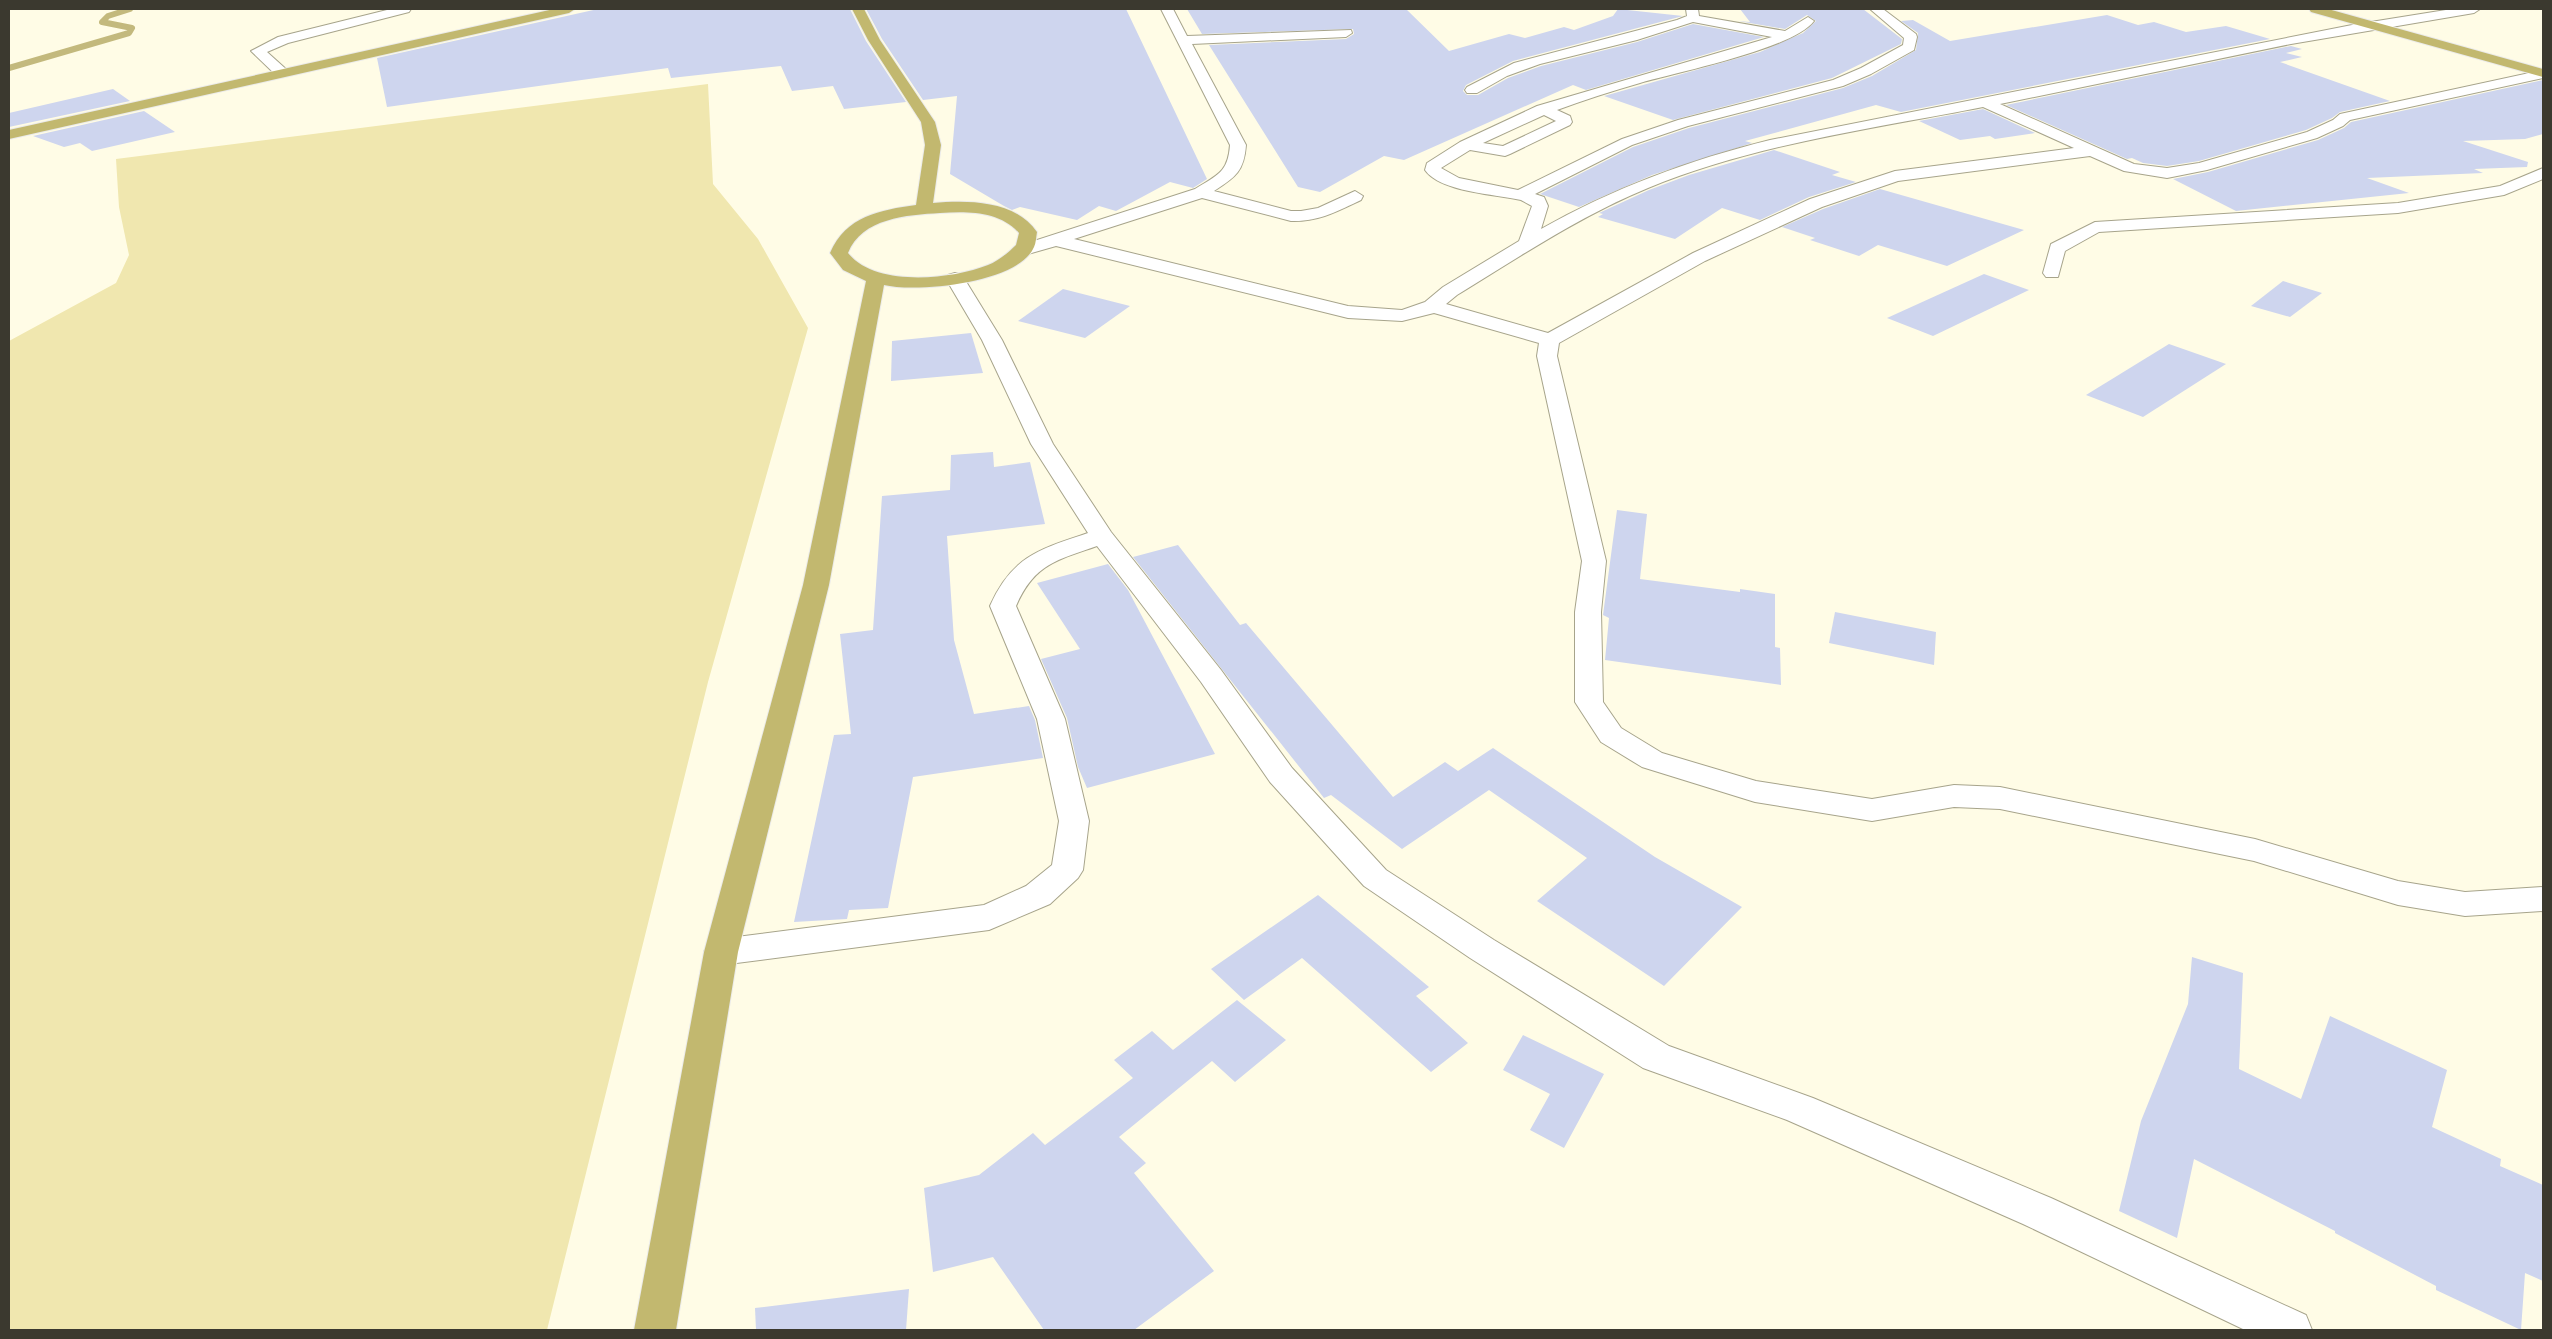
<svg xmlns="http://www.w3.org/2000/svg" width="2552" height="1339" viewBox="0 0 2552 1339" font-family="'Space Grotesk',sans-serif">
  <rect width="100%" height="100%" fill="#fffce6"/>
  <path fill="#f0e7af" d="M 708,84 L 713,184 L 758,239 L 808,328 L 708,682 L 547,1330 L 9,1330 L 9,341 L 116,283 L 129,255 L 119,207 L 116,159 Z"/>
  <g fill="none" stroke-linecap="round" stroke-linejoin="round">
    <path stroke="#c3b97d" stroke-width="6" d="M 9,68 L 129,33 L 132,28 L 102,22 L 108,16 L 130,9"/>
  </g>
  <g fill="#ced5ee">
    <path d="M 598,9 L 850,9 L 866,41 L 906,102 L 844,109 L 833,86 L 792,91 L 781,66 L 671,78 L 668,68 L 387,107 L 377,58 Z"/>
    <path d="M 866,9 L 1126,9 L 1207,179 L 1193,188 L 1170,182 L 1116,211 L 1099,206 L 1077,220 L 1020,207 L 1012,210 L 1004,206 L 950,174 L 957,96 L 923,100 L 882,39 Z"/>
    <path d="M 1187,9 L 1406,9 L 1449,51 L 1509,34 L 1525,38 L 1564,27 L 1574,30 L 1613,16 L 1618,9 L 1683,16 L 1513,61 L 1466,85 L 1463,91 L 1467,95 L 1478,95 L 1508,78 L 1541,66 L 1637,42 L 1693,24 L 1764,37 L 1586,90 L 1573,85 L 1404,160 L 1384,156 L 1320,192 L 1298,187 L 1209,45 L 1346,39 L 1354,34 L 1353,29 L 1202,34 Z"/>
    <path d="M 1740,9 L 1863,9 L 1902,39 L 1901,44 L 1832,78 L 1673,120 L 1604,96 L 1760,52 L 1803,33 L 1816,21 L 1807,15 L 1785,29 L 1738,21 L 1750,22 Z"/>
    <path d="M 2107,15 L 2138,25 L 2154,22 L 2186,32 L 2226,26 L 2270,39 L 1901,112 L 1876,105 L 1745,141 L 1752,143 L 1652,175 L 1579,207 L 1540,194 L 1633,147 L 1689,128 L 1843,88 L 1872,76 L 1916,50 L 1918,33 L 1901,21 L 1913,20 L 1950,41 Z"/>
    <path d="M 2291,46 L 2302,49 L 2286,53 L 2302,57 L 2280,62 L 2390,101 L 2340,112 L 2332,118 L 2306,130 L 2199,161 L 2167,166 L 2143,163 L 2132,158 L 2127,159 L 2006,105 Z"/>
    <path d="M 2543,80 L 2543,134 L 2525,139 L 2463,141 L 2528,162 L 2527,167 L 2474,169 L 2483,173 L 2367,178 L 2409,193 L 2236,211 L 2173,179 L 2208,172 L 2318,140 L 2344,128 L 2351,122 Z"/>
    <path d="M 113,89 L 130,101 L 9,127 L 9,113 Z"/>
    <path d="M 1983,109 L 2035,133 L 1995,139 L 1990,136 L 1960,140 L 1919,121 Z"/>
    <path d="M 144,111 L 175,132 L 92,151 L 80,143 L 64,147 L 33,136 Z"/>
    <path d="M 1774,150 L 1840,172 L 1832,175 L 1856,182 L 1809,197 L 1760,220 L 1722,208 L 1675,239 L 1598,217 L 1603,214 L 1599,213 L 1649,190 L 1689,175 Z"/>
    <path d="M 1880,189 L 2024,230 L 1947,266 L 1878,245 L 1859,256 L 1810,240 L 1815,238 L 1782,227 L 1823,209 Z"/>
    <path d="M 1984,274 L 2029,290 L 1933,336 L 1887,318 Z"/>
    <path d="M 2283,281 L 2322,293 L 2290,317 L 2251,306 Z"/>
    <path d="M 1063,289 L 1130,306 L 1085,338 L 1018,321 Z"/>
    <path d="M 971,333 L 983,373 L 891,381 L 892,341 Z"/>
    <path d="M 2169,344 L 2226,364 L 2143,417 L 2086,395 Z"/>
    <path d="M 993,452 L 994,467 L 1030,462 L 1045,524 L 947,536 L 954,640 L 974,714 L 1029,706 L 1035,720 L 1043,758 L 913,777 L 888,908 L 849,910 L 847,919 L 794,922 L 834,735 L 851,734 L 840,634 L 873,630 L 882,496 L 950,490 L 951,455 Z"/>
    <path d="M 1617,510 L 1647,514 L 1640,579 L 1740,592 L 1740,589 L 1775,594 L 1775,647 L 1780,648 L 1781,685 L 1605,660 L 1609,618 L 1603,615 Z"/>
    <path d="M 1178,545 L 1240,625 L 1246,623 L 1393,797 L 1445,762 L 1458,771 L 1493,748 L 1655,857 L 1742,907 L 1664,986 L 1537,901 L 1587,858 L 1489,790 L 1402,849 L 1331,795 L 1324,798 L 1133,557 Z"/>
    <path d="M 1108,564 L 1128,590 L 1215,754 L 1087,788 L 1078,767 L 1067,718 L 1041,659 L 1080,649 L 1037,583 Z"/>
    <path d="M 1835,612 L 1936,632 L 1934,665 L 1829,643 Z"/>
    <path d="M 1318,895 L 1429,987 L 1416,996 L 1468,1043 L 1431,1072 L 1302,958 L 1244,1000 L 1211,969 Z"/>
    <path d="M 2192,957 L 2243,973 L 2239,1069 L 2301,1099 L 2330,1016 L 2447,1070 L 2432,1127 L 2501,1159 L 2500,1166 L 2543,1185 L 2543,1281 L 2525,1273 L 2521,1330 L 2436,1290 L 2436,1286 L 2335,1233 L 2335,1231 L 2194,1159 L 2177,1238 L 2119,1211 L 2141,1121 L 2188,1004 Z"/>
    <path d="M 1237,1000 L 1286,1040 L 1235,1082 L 1212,1061 L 1119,1137 L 1146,1163 L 1134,1173 L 1214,1271 L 1134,1330 L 1044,1330 L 993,1257 L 933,1272 L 924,1188 L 979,1175 L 1033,1133 L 1045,1145 L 1133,1078 L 1114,1060 L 1152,1031 L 1173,1050 Z"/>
    <path d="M 1523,1035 L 1604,1074 L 1564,1148 L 1530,1130 L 1550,1094 L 1503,1070 Z"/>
    <path d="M 909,1289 L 906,1330 L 756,1330 L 755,1308 Z"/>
  </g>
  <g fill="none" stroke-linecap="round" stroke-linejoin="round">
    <defs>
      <g id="minor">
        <path d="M 391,9 L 411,9 L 409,12 L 288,43 L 267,52 L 287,70 L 289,73 L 287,76 L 277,76 L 251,51 L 278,37 Z"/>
        <path d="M 1161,9 L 1173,9 L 1187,36 L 1351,30 L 1352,33 L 1346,37 L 1192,44 L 1246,145 C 1244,171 1236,177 1214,191 L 1291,211 L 1301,211 L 1318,208 L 1355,191 L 1363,196 L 1361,200 C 1338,211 1318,222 1291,221 L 1202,198 L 1074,239 L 1348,306 L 1402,310 L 1425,302 L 1443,287 L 1519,241 L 1532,206 L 1521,200 C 1495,194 1440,192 1425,170 L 1427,163 L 1460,142 L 1537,106 L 1772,37 L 1693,22 L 1637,40 L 1540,64 L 1507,76 L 1477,93 L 1467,93 L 1465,90 L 1467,87 L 1514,63 L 1677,20 L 1687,16 L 1686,9 L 1698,9 L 1699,16 L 1785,31 L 1808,17 L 1814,21 C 1793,49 1678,72 1640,83 C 1612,91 1584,100 1557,110 L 1570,116 L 1572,122 L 1570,125 L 1510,154 L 1505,156 L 1470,150 L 1441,168 L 1459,178 L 1518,190 L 1622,139 L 1678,120 L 1833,80 L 1861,68 L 1903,45 L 1904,38 L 1870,9 L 1883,9 L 1916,34 L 1917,37 L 1914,50 L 1871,74 L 1843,86 L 1688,126 L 1632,145 L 1535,194 L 1544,197 L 1548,206 L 1541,229 C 1614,188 1689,160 1770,140 L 2352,25 L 2452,9 L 2480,9 L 2474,13 L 2291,44 L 2000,104 L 2134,164 L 2167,168 L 2199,163 L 2307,132 L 2333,120 L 2340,114 L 2543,70 L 2543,78 L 2350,120 L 2343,126 L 2317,138 L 2207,170 L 2167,178 L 2124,171 L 2090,156 L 1898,181 L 1822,207 L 1705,261 L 1559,343 L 1557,356 L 1606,561 L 1601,612 L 1603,702 L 1621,728 L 1662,753 L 1756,781 L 1872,799 L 1954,785 L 2000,787 L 2255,839 L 2398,881 L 2465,892 L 2543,887 L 2543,911 L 2465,916 L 2398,905 L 2254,861 L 2000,809 L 1954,807 L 1872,821 L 1755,802 L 1642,767 L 1601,742 L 1575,702 L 1575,612 L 1582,561 L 1537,356 L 1539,343 L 1434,313 L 1402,321 L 1348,318 L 1056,246 L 1021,256 L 1015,255 L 1012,251 L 1015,247 L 1195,189 C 1217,175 1228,173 1230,145 ZM 1983,107 L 2074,148 L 1895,171 L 1810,199 L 1693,253 L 1548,333 L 1446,304 L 1457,295 C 1519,257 1580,216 1648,188 C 1755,144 1871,129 1983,107 ZM 1544,115 L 1556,121 L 1503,146 L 1483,143 Z"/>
        <path d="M 2543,168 L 2543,179 L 2504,195 L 2398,213 L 2099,232 L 2065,251 L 2058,277 L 2046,277 L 2043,273 L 2051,244 L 2095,222 L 2398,203 L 2500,186 Z"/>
        <path d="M 955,273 L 962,275 L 1002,340 L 1053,444 L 1111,532 L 1221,670 L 1292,768 L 1386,870 L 1494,940 L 1669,1046 L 1813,1098 L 2051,1198 L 2306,1315 L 2312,1330 L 2245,1330 L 2023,1224 L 1787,1120 L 1643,1068 L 1470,958 L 1364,886 L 1270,782 L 1201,682 L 1097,546 C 1057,560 1034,564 1016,606 L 1065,719 L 1089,821 L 1083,870 L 1078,878 L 1050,904 L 989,930 L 721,965 L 709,961 L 704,952 L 709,943 L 721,939 L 984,905 L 1026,886 L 1052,865 L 1059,821 L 1037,719 L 990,606 C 1012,556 1040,549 1088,533 L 1031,444 L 982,340 L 946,279 L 948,275 Z"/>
      </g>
      <g id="major">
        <path d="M 554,9 L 575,9 L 569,13 L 9,139 L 9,130 Z"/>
        <path d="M 852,9 L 864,9 L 880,40 L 935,122 L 941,145 L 933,203 C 968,200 1015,200 1037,232 C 1036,237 1036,243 1034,247 C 1019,283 917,293 884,285 L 829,585 L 738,952 L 676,1330 L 634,1330 L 704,952 L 803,585 L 866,281 L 843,270 L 830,253 C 846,216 880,210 916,205 L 925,145 L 921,122 L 868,40 ZM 940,213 C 967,211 1000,211 1019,233 L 1016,245 C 1008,253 998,261 988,265 C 950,280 875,287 848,253 C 862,218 907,215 940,213 Z"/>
        <path d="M 2309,9 L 2328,9 L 2543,69 L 2543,77 L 2311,12 Z"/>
      </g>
    </defs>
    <use href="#minor" stroke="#a7a48b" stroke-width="2"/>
    <use href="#major" stroke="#ebebea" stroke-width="2"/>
    <use href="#minor" fill="#fff" fill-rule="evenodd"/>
    <use href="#major" fill="#c2b86f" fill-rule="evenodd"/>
  </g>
  <rect width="2552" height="1339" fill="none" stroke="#3b392f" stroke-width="20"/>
</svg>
